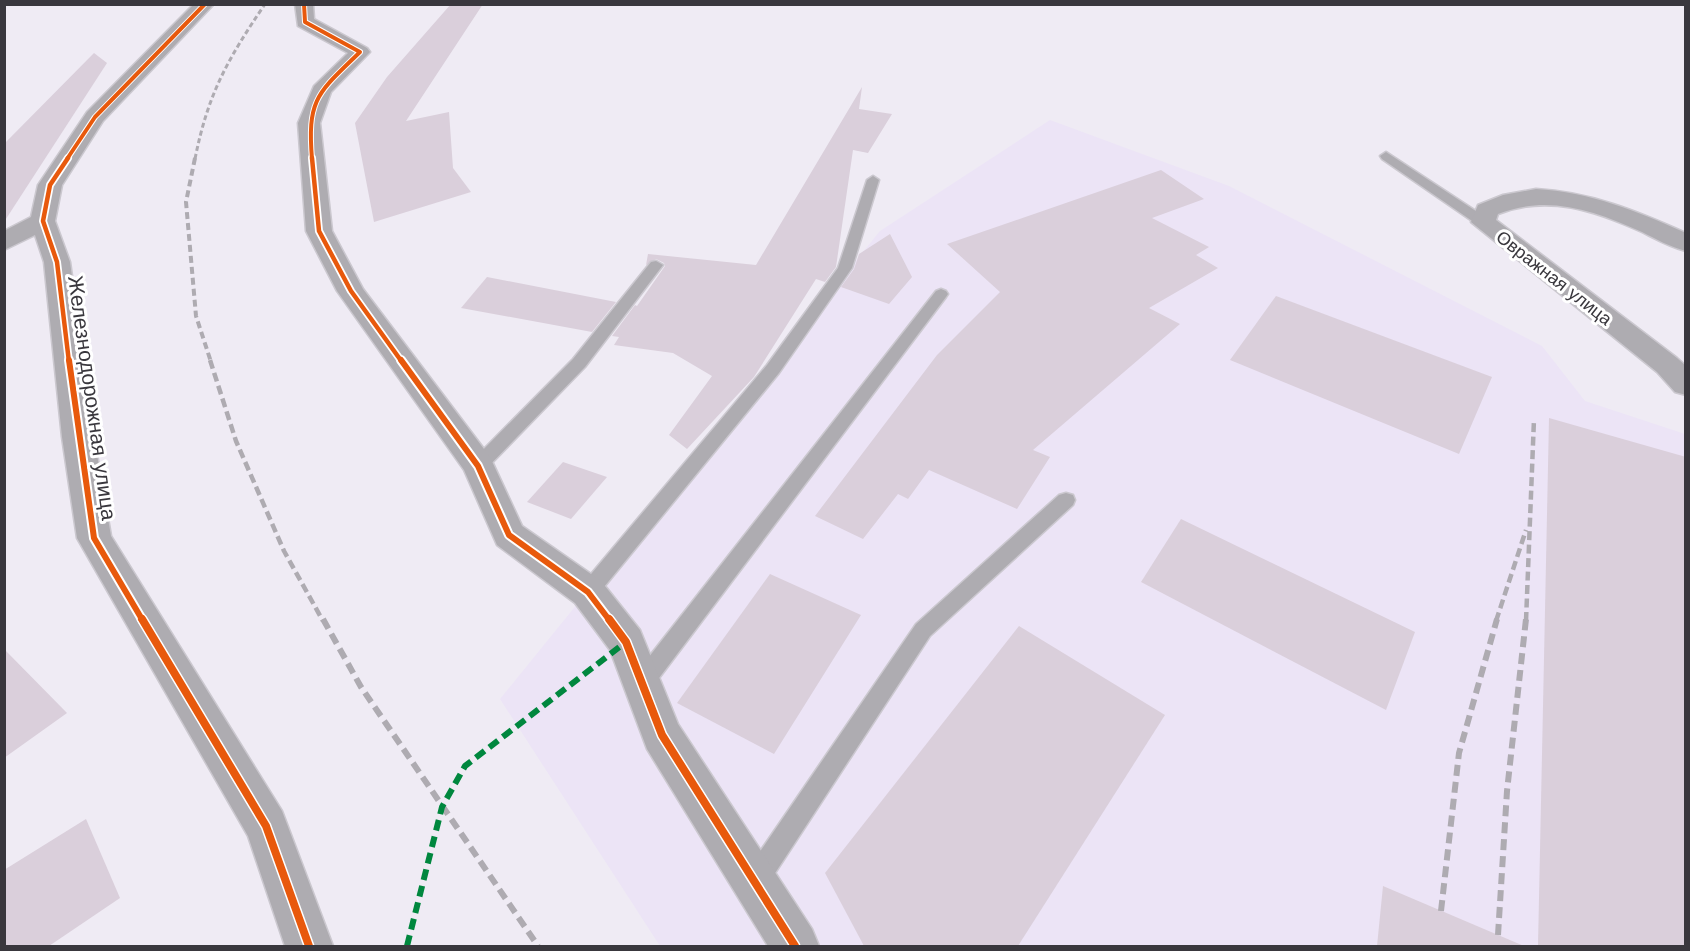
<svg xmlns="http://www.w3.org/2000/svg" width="1690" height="951" viewBox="0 0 1690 951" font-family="'Work Sans',sans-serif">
  <rect width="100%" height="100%" fill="#efebf4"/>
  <path fill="#ece4f6" d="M 1050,120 L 1229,186 L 1542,346 L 1585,401 L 1685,434 L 1685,946 L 660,946 L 500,699 L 880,231 Z"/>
  <g fill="#dacfdb">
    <path d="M 451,4 L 483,4 L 406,121 L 449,112 L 453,168 L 471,192 L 374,222 L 355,123 L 387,77 Z"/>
    <path d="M 94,53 L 107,63 L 4,222 L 4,144 Z"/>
    <path d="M 862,87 L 859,109 L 892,114 L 868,153 L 853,150 L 836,267 L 825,282 L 816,279 L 754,377 L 687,449 L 669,435 L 712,376 L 673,353 L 614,345 L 619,337 L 612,336 L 635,305 L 637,306 L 665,266 L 664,263 L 656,259 L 646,265 L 648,254 L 756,265 Z"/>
    <path d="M 1161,170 L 1204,199 L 1152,218 L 1209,247 L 1196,255 L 1218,268 L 1149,308 L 1180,324 L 1033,450 L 1050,457 L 1017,509 L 929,470 L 908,499 L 898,494 L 863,539 L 815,516 L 937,355 L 1000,292 L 947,244 Z"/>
    <path d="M 890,234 L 912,277 L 889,304 L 841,287 L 854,269 L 859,254 Z"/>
    <path d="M 487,277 L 616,302 L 592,332 L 461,308 Z"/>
    <path d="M 1276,296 L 1492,377 L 1459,454 L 1230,360 Z"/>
    <path d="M 1549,418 L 1686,457 L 1686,946 L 1538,946 Z"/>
    <path d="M 563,462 L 607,477 L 571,519 L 527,502 Z"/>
    <path d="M 1181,519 L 1415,632 L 1386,710 L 1141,582 Z"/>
    <path d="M 770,574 L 861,615 L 774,754 L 677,703 Z"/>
    <path d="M 1019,626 L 1165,715 L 1018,946 L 864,946 L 825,873 Z"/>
    <path d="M 4,649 L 67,713 L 4,758 Z"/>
    <path d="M 86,819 L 120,898 L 49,946 L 4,946 L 4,870 Z"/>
    <path d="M 1383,886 L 1524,946 L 1377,946 Z"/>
  </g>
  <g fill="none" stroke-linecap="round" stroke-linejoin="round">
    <defs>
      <g id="service">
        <path d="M 1386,152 L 1488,219 L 1488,225 L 1478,225 L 1382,159 L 1380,156 Z"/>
        <path d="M 873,176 L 879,180 L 852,268 L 779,373 L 595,598 L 588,600 L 581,598 L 578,592 L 581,586 L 767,365 L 838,268 L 867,180 Z"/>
        <path d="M 656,261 L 663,265 L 585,367 L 484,471 L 472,471 L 469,466 L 472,461 L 573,359 L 651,262 Z"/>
        <path d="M 941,289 L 946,291 L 948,294 L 946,297 L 650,690 L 642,693 L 634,690 L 631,683 L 634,676 L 936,291 Z"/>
        <path d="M 1066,493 L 1073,495 L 1075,500 L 1073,505 L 930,636 L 764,890 L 755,893 L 746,890 L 743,881 L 746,872 L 916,624 L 1059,495 Z"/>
      </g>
      <g id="minor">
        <path d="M 194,4 L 214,4 L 103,121 L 62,185 L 55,221 L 70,262 L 94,437 L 111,536 L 282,811 L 333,946 L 285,946 L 248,836 L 77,538 L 62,437 L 44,262 L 35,235 L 4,250 L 4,231 L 31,217 L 38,185 L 87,112 Z"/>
        <path d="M 295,4 L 313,4 L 314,19 L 367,48 L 370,52 L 331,92 L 320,123 L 332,231 L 363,289 L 490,457 L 522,526 L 601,581 L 640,630 L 678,724 L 812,929 L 819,946 L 768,946 L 647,749 L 610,650 L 575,603 L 497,545 L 464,470 L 337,291 L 306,231 L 298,123 L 314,86 L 348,53 L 298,26 Z"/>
        <path d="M 1536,189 C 1590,192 1637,211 1686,233 L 1686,251 C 1670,247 1656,239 1642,232 C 1595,211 1548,194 1498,214 L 1496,220 L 1677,358 L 1686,366 L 1686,395 L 1675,392 L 1657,372 L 1471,222 L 1478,205 L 1503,195 Z"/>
      </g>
    </defs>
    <use href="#service" stroke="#cbc8cf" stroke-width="3"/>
    <use href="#minor" stroke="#cbc8cf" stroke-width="3"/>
    <use href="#service" fill="#aeacb1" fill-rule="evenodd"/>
    <use href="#minor" fill="#aeacb1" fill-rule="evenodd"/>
    <path stroke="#aeabb1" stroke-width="3" stroke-dasharray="5 3" stroke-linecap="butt" d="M 195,159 C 208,93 228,59 265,4"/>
    <path stroke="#aeabb1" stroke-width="4" stroke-dasharray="7 4" stroke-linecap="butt" d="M 195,158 L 186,202 L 196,316 L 211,362"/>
    <g stroke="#aeabb1" stroke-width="4.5" stroke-dasharray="9 4.5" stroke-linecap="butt">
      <path d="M 210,360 L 236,441 L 284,551 L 323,621"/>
      <path d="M 1496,621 L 1526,530"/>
      <path d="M 1526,621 L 1534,419"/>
    </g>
    <g stroke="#aeabb1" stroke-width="6" stroke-dasharray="11 6" stroke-linecap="butt">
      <path d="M 323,619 L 361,687 L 538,946"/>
      <path d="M 1441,911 L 1459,753 L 1497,619"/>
      <path d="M 1498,935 L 1507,791 L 1526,619"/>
    </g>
    <path stroke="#00873e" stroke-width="6" stroke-dasharray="11 6" stroke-linecap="butt" d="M 407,946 L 442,807 L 465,766 L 626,642"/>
    <defs>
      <g id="cycleway-far3">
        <path d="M 304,4 L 305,22 L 360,52 C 318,93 307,98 312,159"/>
        <path d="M 67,159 L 95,117 L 205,4"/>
      </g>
      <g id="cycleway-far2">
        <path d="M 68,158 L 50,185 L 43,221 L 57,262 L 69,362"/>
        <path d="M 312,158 L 319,231 L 351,291 L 402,362"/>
      </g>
      <g id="cycleway-far1">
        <path d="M 69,360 L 94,538 L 143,621"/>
        <path d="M 401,360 L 478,466 L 509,535 L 588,592 L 610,621"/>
      </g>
      <g id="cycleway">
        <path d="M 142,619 L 266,826 L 309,946"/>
        <path d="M 609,619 L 626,642 L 662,735 L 795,946"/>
      </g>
    </defs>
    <use href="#cycleway-far3" stroke="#fff" stroke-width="6"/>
    <use href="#cycleway-far2" stroke="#fff" stroke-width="8"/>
    <use href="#cycleway-far1" stroke="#fff" stroke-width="10"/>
    <use href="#cycleway" stroke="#fff" stroke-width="11"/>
    <use href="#cycleway-far3" stroke="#e8590c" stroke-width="4"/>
    <use href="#cycleway-far2" stroke="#e8590c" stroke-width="4.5"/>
    <use href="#cycleway-far1" stroke="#e8590c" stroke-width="6"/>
    <use href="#cycleway" stroke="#e8590c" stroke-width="8"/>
  </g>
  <g text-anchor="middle" stroke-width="6" stroke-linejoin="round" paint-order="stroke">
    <g font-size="18" fill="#39373d" stroke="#fff">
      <text transform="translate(1554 278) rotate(38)" y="6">Овражная улица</text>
    </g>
    <g font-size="21" fill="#39373d" stroke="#fff">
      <text transform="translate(92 398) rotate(82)" y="7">Железнодорожная улица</text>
    </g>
  </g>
  <rect width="1690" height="951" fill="none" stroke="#39373d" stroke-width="12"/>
</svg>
